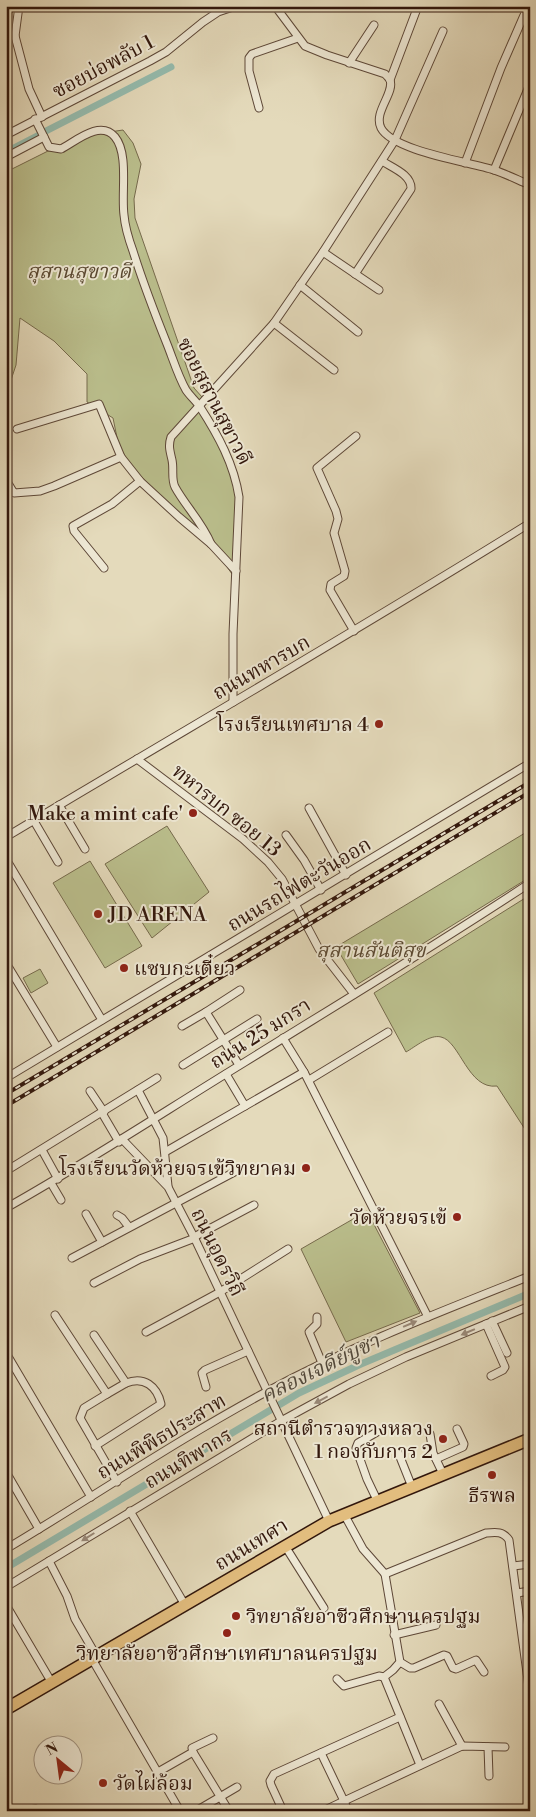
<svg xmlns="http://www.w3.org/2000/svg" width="536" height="1817" viewBox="0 0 536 1817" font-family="'Libre Bodoni','Noto Serif Thai',serif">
  <rect width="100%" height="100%" fill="#e4dabb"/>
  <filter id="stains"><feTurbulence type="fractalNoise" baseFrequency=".004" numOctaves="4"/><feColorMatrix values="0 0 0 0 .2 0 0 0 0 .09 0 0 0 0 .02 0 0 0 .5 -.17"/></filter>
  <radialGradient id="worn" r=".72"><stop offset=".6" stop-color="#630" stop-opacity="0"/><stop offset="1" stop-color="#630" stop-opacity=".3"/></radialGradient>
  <g fill="#babe8c" stroke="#766a4c">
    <path d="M 123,130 L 133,143 L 141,164 L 134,199 L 135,218 L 194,388 L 202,397 L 197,404 L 236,479 L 239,521 L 232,574 L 211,544 L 149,487 L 121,457 L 113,418 L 87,402 L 87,374 L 54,341 L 20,318 L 16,365 L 6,395 L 6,172 L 48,151 L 61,149 L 83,136 Z"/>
    <path d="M 167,826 L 209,892 L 152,938 L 105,864 Z"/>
    <path d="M 530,830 L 530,877 L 358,984 L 336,947 Z"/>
    <path d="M 90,861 L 142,946 L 105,968 L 53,883 Z"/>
    <path d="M 530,895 L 530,1137 L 497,1086 C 468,1090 460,1041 441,1037 C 430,1034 415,1047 406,1052 L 374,993 Z"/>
    <path d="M 40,969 L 48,983 L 31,993 L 23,978 Z"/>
    <path d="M 367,1211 L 420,1313 L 346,1342 L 301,1249 Z"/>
  </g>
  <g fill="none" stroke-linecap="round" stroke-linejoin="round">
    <g stroke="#95bbad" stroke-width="7">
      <path d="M 46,131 L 171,67"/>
      <path d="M 6,152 L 39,135"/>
      <path d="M 6,1568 L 299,1393 L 361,1364 L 530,1293"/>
    </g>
    <defs>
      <g id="minor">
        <path d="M 275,6 L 305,46 L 327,55 L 385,74 C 387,76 389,78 390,80 C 395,93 373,112 381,128 C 393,151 470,162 494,170 C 506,174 518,180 530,185"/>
        <path d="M 6,36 L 15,36 L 29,89 L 42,117"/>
        <path d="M 15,36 L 19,6"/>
        <path d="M 349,63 L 374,25"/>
        <path d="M 390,80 L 418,6"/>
        <path d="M 259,108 L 249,71 L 249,58 L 252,54 L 298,38"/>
        <path d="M 35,119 L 49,147 L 61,149 C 75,142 100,119 115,137 C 129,154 121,193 124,215 C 125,227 129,240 133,251 C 143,283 155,314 167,344 C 173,359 178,376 186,390 C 190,396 196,401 200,407 C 218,435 234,464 239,497 L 233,634 L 233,702"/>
        <path d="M 6,135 L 150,61 L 166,52 L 203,22 L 218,12 L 236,6"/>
        <path d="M 6,157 L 44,137"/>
        <path d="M 465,163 L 501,68 L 528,6"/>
        <path d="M 494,170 L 530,84"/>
        <path d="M 323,252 L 379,290"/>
        <path d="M 355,274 L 411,189 C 412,175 393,168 382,161"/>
        <path d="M 300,285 L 358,332"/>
        <path d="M 274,323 L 334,370"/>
        <path d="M 17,429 L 99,404 L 121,457 L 140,481 L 179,517 L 211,544 L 236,571"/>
        <path d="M 6,480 L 14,493 L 40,491 L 54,486 L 121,457"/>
        <path d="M 211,544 C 202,522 186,507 175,487 C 171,479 174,469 172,460 C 170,451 168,446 171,437 L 274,323 L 323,252 L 395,140 L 443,31"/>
        <path d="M 104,568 L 74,531 L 73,526 L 112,504 L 140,481"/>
        <path d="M 354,631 L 330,590 L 331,584 L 344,576 L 345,571 L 334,533 L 338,519 L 336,511 L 317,468 L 356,436"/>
        <path d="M 137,759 L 243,839 L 268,862 L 282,879 L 319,949 L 354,994"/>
        <path d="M 59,805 L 85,849"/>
        <path d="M 309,808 L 346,875"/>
        <path d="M 34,821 L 58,862"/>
        <path d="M 286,835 L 304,860 L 321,890"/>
        <path d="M 6,837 C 181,732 357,631 530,523"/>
        <path d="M 6,859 L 102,1020"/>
        <path d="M 6,963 L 57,1047"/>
        <path d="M 206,1012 L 240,990"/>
        <path d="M 182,1026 L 206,1012 L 239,1065"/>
        <path d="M 283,1038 L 304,1072"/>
        <path d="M 183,1065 L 257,1019"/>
        <path d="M 226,1074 L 245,1106"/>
        <path d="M 6,1078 L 530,763"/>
        <path d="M 309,1080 L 388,1032"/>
        <path d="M 138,1090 L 163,1138 L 168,1186"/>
        <path d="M 90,1091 L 104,1112"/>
        <path d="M 102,1113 L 119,1142"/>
        <path d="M 122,1139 L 168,1187 L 194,1237 L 329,1521"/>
        <path d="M 42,1150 L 58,1179"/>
        <path d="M 165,1152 L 304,1072 L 428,1317"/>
        <path d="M 6,1171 L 157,1078"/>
        <path d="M 51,1183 L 61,1200"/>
        <path d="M 6,1208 C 88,1162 165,1111 245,1062 C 340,1003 436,945 530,883"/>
        <path d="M 86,1214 L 102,1242"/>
        <path d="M 117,1215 L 122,1218 L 129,1227"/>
        <path d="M 194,1237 L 254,1205"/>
        <path d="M 72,1258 L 242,1168"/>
        <path d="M 94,1283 L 140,1259 L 195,1238"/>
        <path d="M 55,1315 L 107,1394 L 84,1408 L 80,1418 L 117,1482"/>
        <path d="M 317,1317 L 317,1324 L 309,1332 L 322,1363"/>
        <path d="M 492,1321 L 507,1353"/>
        <path d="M 486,1324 L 505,1367 L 503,1370 L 491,1376"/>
        <path d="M 146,1332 L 220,1292 L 288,1249"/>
        <path d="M 94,1335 L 126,1383 L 107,1394"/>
        <path d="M 6,1353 L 91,1497"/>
        <path d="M 206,1387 L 202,1373 L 205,1370 L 248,1351"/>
        <path d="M 377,1432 L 358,1443 L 356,1448 L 367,1479 L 377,1500"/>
        <path d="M 430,1434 L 433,1453 L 443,1474"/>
        <path d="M 95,1446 L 161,1404 C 157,1386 144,1376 126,1383"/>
        <path d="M 398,1452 L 412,1487"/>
        <path d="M 436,1459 L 463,1447 L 464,1444 L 457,1429"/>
        <path d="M 6,1472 L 39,1529"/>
        <path d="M 130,1511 L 185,1605"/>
        <path d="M 344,1514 L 363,1549 L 385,1574"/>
        <path d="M 285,1546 L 324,1608"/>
        <path d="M 6,1549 C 93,1497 177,1440 266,1392 C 351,1346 440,1312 530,1276"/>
        <path d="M 49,1561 L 67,1596 L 75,1619 L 97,1657"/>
        <path d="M 513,1566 L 530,1564"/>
        <path d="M 385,1574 L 486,1533 C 496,1532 503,1531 509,1540 L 530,1695"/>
        <path d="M 385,1574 L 400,1662 L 393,1670 L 384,1677 L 420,1765"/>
        <path d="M 6,1587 L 281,1421 L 349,1384 L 406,1357 L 530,1306"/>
        <path d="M 517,1593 L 530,1591"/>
        <path d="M 6,1605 L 52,1683"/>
        <path d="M 394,1635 L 436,1625"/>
        <path d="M 92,1659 L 180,1811"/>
        <path d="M 400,1662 L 410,1668 L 414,1668 L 444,1655 L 447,1656 L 453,1668 L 456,1669 L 476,1660 L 484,1672"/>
        <path d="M 337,1679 L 344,1686 L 379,1676 L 384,1677"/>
        <path d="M 439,1704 L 462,1746"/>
        <path d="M 213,1738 L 192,1748 L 193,1752 L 229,1811"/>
        <path d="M 488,1747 L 489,1776"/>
        <path d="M 321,1753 L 344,1801 L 462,1746 L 505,1747"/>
        <path d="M 158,1772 L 193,1752"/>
        <path d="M 20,1811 L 36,1809 L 37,1811"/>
        <path d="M 196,1811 L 237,1787"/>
        <path d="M 283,1811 L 271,1785 L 270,1781 L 274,1774 L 400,1717"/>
        <path d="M 323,1811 L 344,1801 L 348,1811"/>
        <path d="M 529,1811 L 530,1811"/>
      </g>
      <path id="primary" d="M 6,1709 L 329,1521 L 530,1439"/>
    </defs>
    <use href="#minor" stroke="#5e4838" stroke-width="9"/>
    <use href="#primary" stroke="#32170c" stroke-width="14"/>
    <use href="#minor" stroke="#ede7d3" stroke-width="7"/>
    <use href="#primary" stroke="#e2bd7e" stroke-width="11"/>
    <defs>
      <g id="rail">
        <path d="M 6,1094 L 530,782"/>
        <path d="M 6,1106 L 530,792"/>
      </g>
    </defs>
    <use href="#rail" stroke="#32170c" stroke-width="4"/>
    <use href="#rail" stroke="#ede7d3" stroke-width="2" stroke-dasharray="5.5" stroke-linecap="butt"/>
  </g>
  <defs><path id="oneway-solid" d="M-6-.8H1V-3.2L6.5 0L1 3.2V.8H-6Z" transform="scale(1.25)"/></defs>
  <g fill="#998979">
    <use href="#oneway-solid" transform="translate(410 1324) rotate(-23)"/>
    <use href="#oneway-solid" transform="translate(468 1332) rotate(157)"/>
    <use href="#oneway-solid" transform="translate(321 1400) rotate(152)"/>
    <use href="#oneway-solid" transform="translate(88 1537) rotate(148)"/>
  </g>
  <g fill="#8f2418" stroke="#ede7d3" stroke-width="2">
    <circle cx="379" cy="724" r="5"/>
    <circle cx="193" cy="813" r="5"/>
    <circle cx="98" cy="914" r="5"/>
    <circle cx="124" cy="968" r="5"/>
    <circle cx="306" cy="1168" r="5"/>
    <circle cx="457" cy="1217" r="5"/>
    <circle cx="443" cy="1439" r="5"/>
    <circle cx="492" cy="1475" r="5"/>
    <circle cx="236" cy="1616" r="5"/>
    <circle cx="227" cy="1633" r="5"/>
    <circle cx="103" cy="1783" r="5"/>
  </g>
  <g text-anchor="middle" stroke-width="4" stroke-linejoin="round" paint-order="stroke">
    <g font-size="20" fill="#32170c" stroke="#ede7d3">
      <text transform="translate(103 66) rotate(-28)" y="7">ซอยบ่อพลับ 1</text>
      <text transform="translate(215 401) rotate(63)" y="7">ซอยสุสานสุขาวดี</text>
      <text transform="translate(261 667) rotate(-30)" y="7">ถนนทหารบก</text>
      <text transform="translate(227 810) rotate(39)" y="7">ทหารบก ซอย 13</text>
      <text transform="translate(299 884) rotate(-31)" y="7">ถนนรถไฟตะวันออก</text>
      <text transform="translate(260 1033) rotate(-32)" y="7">ถนน 25 มกรา</text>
      <text transform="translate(218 1252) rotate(64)" y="7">ถนนอุดรวิถี</text>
      <text transform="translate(161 1436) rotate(-31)" y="7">ถนนพิพิธประสาท</text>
      <text transform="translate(188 1458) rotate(-31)" y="7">ถนนทิพากร</text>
      <text transform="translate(251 1544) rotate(-31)" y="7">ถนนเทศา</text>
    </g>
    <g font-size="20" font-style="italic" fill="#5b4932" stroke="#ede7d3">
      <text x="79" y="278">สุสานสุขาวดี</text>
      <text x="371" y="957">สุสานสันติสุข</text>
    </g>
    <g font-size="20" fill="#32170c" stroke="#ede7d3" text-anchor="end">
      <text x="369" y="731">โรงเรียนเทศบาล 4</text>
      <text x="183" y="820">Make a mint cafe'</text>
      <text x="108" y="921" text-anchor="start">JD ARENA</text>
      <text x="134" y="975" text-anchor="start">แซบกะเตี๋ยว</text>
      <text x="296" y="1175">โรงเรียนวัดห้วยจรเข้วิทยาคม</text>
      <text x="447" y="1224">วัดห้วยจรเข้</text>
      <text x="433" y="1435">สถานีตำรวจทางหลวง<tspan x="433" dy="23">1 กองกับการ 2</tspan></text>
      <text x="492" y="1502" text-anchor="middle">ธีรพล</text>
      <text x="246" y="1623" text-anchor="start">วิทยาลัยอาชีวศึกษานครปฐม</text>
      <text x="227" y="1660" text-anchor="middle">วิทยาลัยอาชีวศึกษาเทศบาลนครปฐม</text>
      <text x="113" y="1790" text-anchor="start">วัดไผ่ล้อม</text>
    </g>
    <g font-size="21" font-style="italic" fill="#50483c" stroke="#ede7d3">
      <text transform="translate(320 1368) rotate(-26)" y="7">คลองเจดีย์บูชา</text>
    </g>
  </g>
  <rect width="536" height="1817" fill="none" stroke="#e4dabb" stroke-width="25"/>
  <rect x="8" y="8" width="521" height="1802" fill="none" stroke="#32170c" stroke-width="2.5"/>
  <rect x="12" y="12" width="511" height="1792" fill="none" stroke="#32170c"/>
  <g transform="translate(58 1760) rotate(331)"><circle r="24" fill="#ede7d3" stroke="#a29483"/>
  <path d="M0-4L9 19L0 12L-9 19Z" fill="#8f2418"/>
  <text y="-8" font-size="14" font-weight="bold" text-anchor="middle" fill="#32170c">N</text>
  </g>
  <rect width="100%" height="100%" filter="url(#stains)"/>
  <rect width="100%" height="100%" fill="url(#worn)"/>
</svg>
